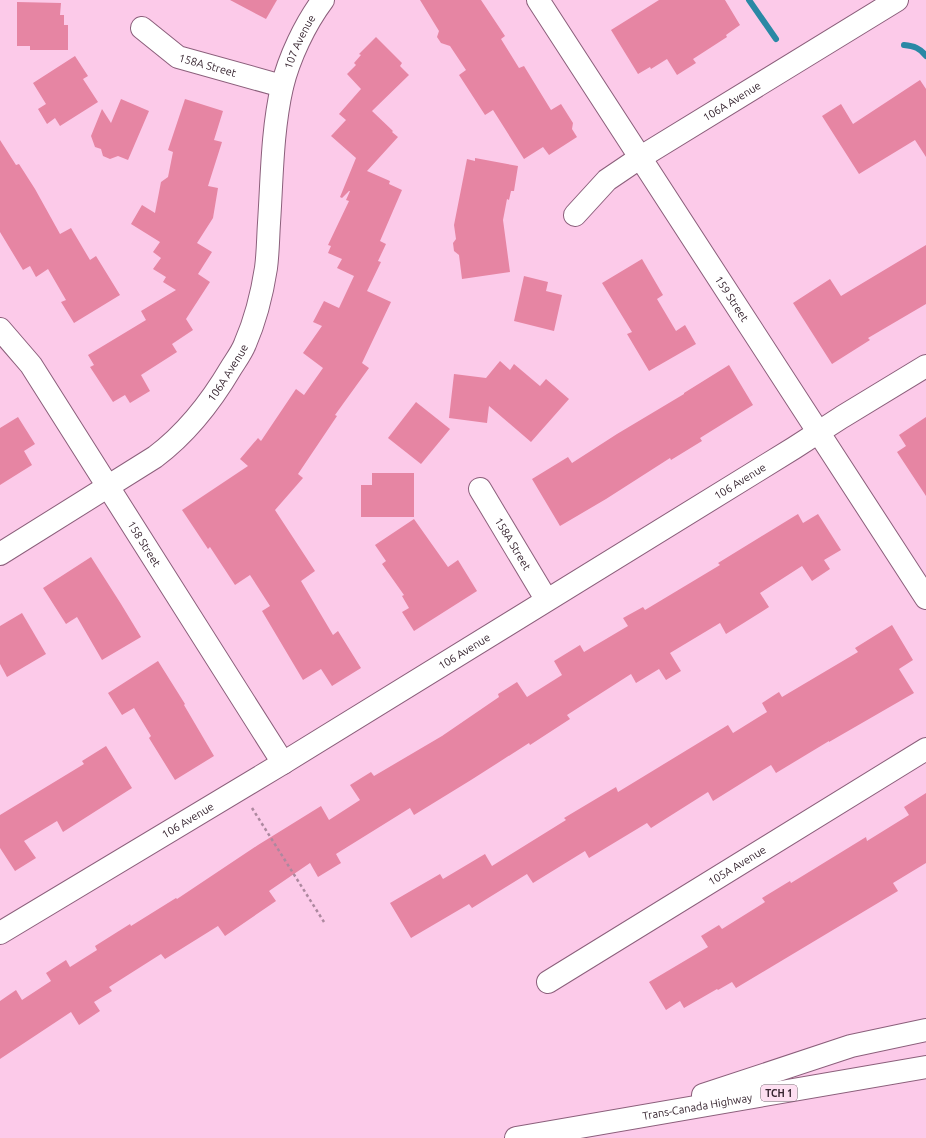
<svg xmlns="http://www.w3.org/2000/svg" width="926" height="1138" viewBox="0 0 926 1138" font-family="Ubuntu,sans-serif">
  <rect width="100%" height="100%" fill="#fccae9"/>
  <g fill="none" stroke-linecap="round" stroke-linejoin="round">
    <g stroke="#2a88a5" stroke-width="6">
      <path d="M 749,0 L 776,39"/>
      <path d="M 904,45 C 914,46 920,48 926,56"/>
    </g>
  </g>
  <g fill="#e685a3">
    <path d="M 230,0 L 277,0 L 266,19 Z"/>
    <path d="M 420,0 L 481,0 L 505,36 L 501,39 L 519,68 L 524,66 L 551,110 L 561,104 L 573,123 L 572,129 L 577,137 L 549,155 L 543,147 L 524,159 L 493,110 L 485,115 L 459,75 L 466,70 L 450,46 L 441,43 L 437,37 L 439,31 Z"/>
    <path d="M 659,0 L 725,0 L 740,25 L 726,35 L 727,37 L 693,59 L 696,63 L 677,75 L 667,59 L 651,69 L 650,67 L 638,74 L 611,30 Z"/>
    <path d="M 17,2 L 61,3 L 60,15 L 64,15 L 64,25 L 68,25 L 68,50 L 30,50 L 30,46 L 17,46 Z"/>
    <path d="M 376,37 L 402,63 L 400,66 L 409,75 L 372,111 L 393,131 L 392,132 L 398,137 L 367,171 L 390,181 L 389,184 L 402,190 L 380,241 L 386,244 L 378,261 L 381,262 L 367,291 L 391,302 L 362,363 L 369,368 L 335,415 L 337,416 L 298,474 L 303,478 L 275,510 L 315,571 L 301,581 L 333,635 L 338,631 L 361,668 L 332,686 L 321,669 L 303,680 L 262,611 L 270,606 L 250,575 L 235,585 L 210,547 L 208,549 L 182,510 L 248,466 L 240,459 L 258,438 L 261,441 L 296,389 L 304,395 L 323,368 L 303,353 L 322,326 L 313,322 L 324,301 L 339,308 L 354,276 L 337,268 L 342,259 L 328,253 L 331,246 L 328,245 L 349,201 L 346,200 L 350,191 L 349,191 L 342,198 L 340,197 L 356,158 L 331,136 L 346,120 L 339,114 L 361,89 L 347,74 L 356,65 L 354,63 L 361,55 L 359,54 Z"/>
    <path d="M 75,56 L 88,76 L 83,79 L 98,102 L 60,126 L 55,118 L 47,124 L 38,109 L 46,104 L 33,83 Z"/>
    <path d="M 920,80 L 926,89 L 926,157 L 915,140 L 859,174 L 822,116 L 841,104 L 853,124 Z"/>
    <path d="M 121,99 L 149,111 L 128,160 L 118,156 L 110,159 L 103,156 L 101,149 L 95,147 L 91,136 L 102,109 L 111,123 Z"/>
    <path d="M 185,99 L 223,111 L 214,140 L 222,142 L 208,186 L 218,188 L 213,218 L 197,243 L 212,252 L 198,274 L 210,282 L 186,319 L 193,330 L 172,344 L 177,352 L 141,375 L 150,391 L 130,403 L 125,395 L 113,402 L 90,367 L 94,365 L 88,355 L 146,320 L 141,311 L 176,290 L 163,282 L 166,277 L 153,269 L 161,258 L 153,252 L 160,242 L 131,224 L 142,205 L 155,213 L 161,182 L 168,177 L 173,152 L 168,150 Z"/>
    <path d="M 0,140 L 16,165 L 19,164 L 35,189 L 60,234 L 71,228 L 90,260 L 96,256 L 120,295 L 74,323 L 61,302 L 66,300 L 48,269 L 36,277 L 30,266 L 23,270 L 0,232 Z"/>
    <path d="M 475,158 L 518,166 L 514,191 L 511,191 L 509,200 L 507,199 L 503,220 L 510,272 L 462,279 L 459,255 L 454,251 L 453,243 L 456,239 L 454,225 L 467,159 L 475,161 Z"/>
    <path d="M 926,245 L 926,304 L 868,338 L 870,340 L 832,364 L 793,303 L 830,279 L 841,296 Z"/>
    <path d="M 642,259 L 663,295 L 657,299 L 676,331 L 685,325 L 696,344 L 649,371 L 627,334 L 632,332 L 602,283 Z"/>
    <path d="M 524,276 L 548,282 L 546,291 L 562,295 L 554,331 L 514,321 Z"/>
    <path d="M 500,361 L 510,370 L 514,364 L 540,386 L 546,379 L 569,399 L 531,442 L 489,406 L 487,423 L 449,418 L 454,374 L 486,378 Z"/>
    <path d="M 729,365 L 753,405 L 700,438 L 702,441 L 671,460 L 670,458 L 606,499 L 560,526 L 532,479 L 568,457 L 572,463 L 617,434 L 684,394 L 684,393 Z"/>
    <path d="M 416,402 L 450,429 L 421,464 L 388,438 Z"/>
    <path d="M 18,417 L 35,444 L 24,451 L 32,465 L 0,485 L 0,428 Z"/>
    <path d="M 926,417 L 926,496 L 897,452 L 906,446 L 899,435 Z"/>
    <path d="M 372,473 L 414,473 L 414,517 L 361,517 L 361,485 L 372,485 Z"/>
    <path d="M 798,514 L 803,523 L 818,514 L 841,550 L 824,560 L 830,569 L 812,581 L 802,566 L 760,593 L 769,607 L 726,634 L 720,623 L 670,653 L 681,671 L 666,680 L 659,669 L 636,683 L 631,674 L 567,715 L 570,719 L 530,745 L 529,743 L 471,780 L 414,815 L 410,808 L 336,854 L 341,863 L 318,877 L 310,863 L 269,891 L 276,901 L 225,936 L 218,926 L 165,959 L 161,954 L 109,987 L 112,991 L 94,1002 L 100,1011 L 79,1025 L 71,1012 L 0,1059 L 0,1001 L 16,990 L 22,1000 L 51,981 L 46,973 L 66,960 L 70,967 L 97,950 L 95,946 L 130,924 L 131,926 L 176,898 L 177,899 L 258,845 L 321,806 L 329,820 L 360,800 L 350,785 L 371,772 L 374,776 L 442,736 L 499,697 L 498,694 L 517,682 L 527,697 L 562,675 L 554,661 L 580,645 L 584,652 L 628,626 L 623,618 L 643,607 L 645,610 L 720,565 L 718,563 Z"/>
    <path d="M 414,519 L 448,567 L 458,560 L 477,591 L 414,631 L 402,612 L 409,608 L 402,596 L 404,595 L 382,564 L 386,561 L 375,545 Z"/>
    <path d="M 91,557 L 121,604 L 141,637 L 102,660 L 77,617 L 66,624 L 43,588 Z"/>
    <path d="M 22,613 L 46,654 L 7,677 L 0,664 L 0,626 Z"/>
    <path d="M 892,625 L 913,660 L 899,669 L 914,693 L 829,742 L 829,741 L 776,773 L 771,765 L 713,801 L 708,792 L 651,828 L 647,823 L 589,858 L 585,851 L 533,883 L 527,874 L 472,908 L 469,904 L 411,938 L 390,903 L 440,874 L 443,879 L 485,854 L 492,866 L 566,820 L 564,818 L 616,787 L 618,792 L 728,725 L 733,733 L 767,712 L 762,703 L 779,692 L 782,697 L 858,652 L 855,648 Z"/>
    <path d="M 158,661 L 185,704 L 184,705 L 214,756 L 175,780 L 149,738 L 151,736 L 134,708 L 122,715 L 108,693 Z"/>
    <path d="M 106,746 L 132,788 L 63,832 L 57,821 L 24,841 L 36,858 L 15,871 L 0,848 L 0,815 L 84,764 L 82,761 Z"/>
    <path d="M 926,793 L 926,863 L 893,883 L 898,891 L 736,988 L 732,982 L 718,990 L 717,989 L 684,1008 L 680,1001 L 666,1010 L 649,982 L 708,947 L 701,936 L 719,925 L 722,929 L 765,902 L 762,898 L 790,881 L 791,883 L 866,837 L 867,841 L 909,815 L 904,807 Z"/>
  </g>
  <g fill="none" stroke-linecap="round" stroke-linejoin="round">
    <defs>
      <g id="street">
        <path id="s1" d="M 538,0 C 668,199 796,399 926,598"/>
        <path id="s2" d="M 142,28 L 178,57 L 282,86"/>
        <path id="s3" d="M 575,215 L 607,180 L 641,157 L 897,0"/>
        <path id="s4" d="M 0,329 L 31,365 L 283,763"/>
        <path id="s5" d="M 480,489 L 546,599"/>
        <path id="s6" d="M 0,554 L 155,457 C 187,433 211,402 231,368 C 236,360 242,352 245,344 C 255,321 262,294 266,268 C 268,253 268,238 269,223 C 272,178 272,131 282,87 C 289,58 305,24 323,0"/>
        <path id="s7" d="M 0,933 L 283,763 L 794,448 L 842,417 L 926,366"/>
        <path id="s8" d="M 548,982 L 926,749"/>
      </g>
      <g id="highway">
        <path d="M 703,1095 L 851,1046 L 926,1030"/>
        <path id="s9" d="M 516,1138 L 926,1067"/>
      </g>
    </defs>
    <use href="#street" stroke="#8b5f7b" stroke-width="24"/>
    <use href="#highway" stroke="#8b5f7b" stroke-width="24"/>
    <path stroke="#ad889f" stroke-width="2.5" stroke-dasharray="3 3" stroke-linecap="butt" d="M 252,808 L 324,922"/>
    <use href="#street" stroke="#fff" stroke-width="22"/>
    <use href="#highway" stroke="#fff" stroke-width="22"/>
  </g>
  <g text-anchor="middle" stroke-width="3" stroke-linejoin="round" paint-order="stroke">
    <rect fill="#fddff1" stroke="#715b68" stroke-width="1" x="761" y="1085" width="36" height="16" rx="3"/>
    <g font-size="10" font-weight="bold" fill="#35232e">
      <text x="779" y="1097">TCH 1</text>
    </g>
    <g font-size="11" fill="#35232e" stroke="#fddff1">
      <text dy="4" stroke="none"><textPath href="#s6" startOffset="638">107 Avenue</textPath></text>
      <text dy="4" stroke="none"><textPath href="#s2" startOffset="77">158A Street</textPath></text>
      <text dy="4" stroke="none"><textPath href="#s3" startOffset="195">106A Avenue</textPath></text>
      <text dy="4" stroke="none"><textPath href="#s1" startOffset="356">159 Street</textPath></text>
      <text dy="4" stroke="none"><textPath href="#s6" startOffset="295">106A Avenue</textPath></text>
      <text dy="4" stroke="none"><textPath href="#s7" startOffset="867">106 Avenue</textPath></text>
      <text dy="4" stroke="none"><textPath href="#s4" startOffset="259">158 Street</textPath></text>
      <text dy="4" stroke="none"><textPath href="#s5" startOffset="64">158A Street</textPath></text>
      <text dy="4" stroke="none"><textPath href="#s7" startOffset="543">106 Avenue</textPath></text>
      <text dy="4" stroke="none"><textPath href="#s7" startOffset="219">106 Avenue</textPath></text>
      <text dy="4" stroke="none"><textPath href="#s8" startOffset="222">105A Avenue</textPath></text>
      <text dy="4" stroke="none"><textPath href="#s9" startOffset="184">Trans-Canada Highway</textPath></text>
    </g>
  </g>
</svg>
